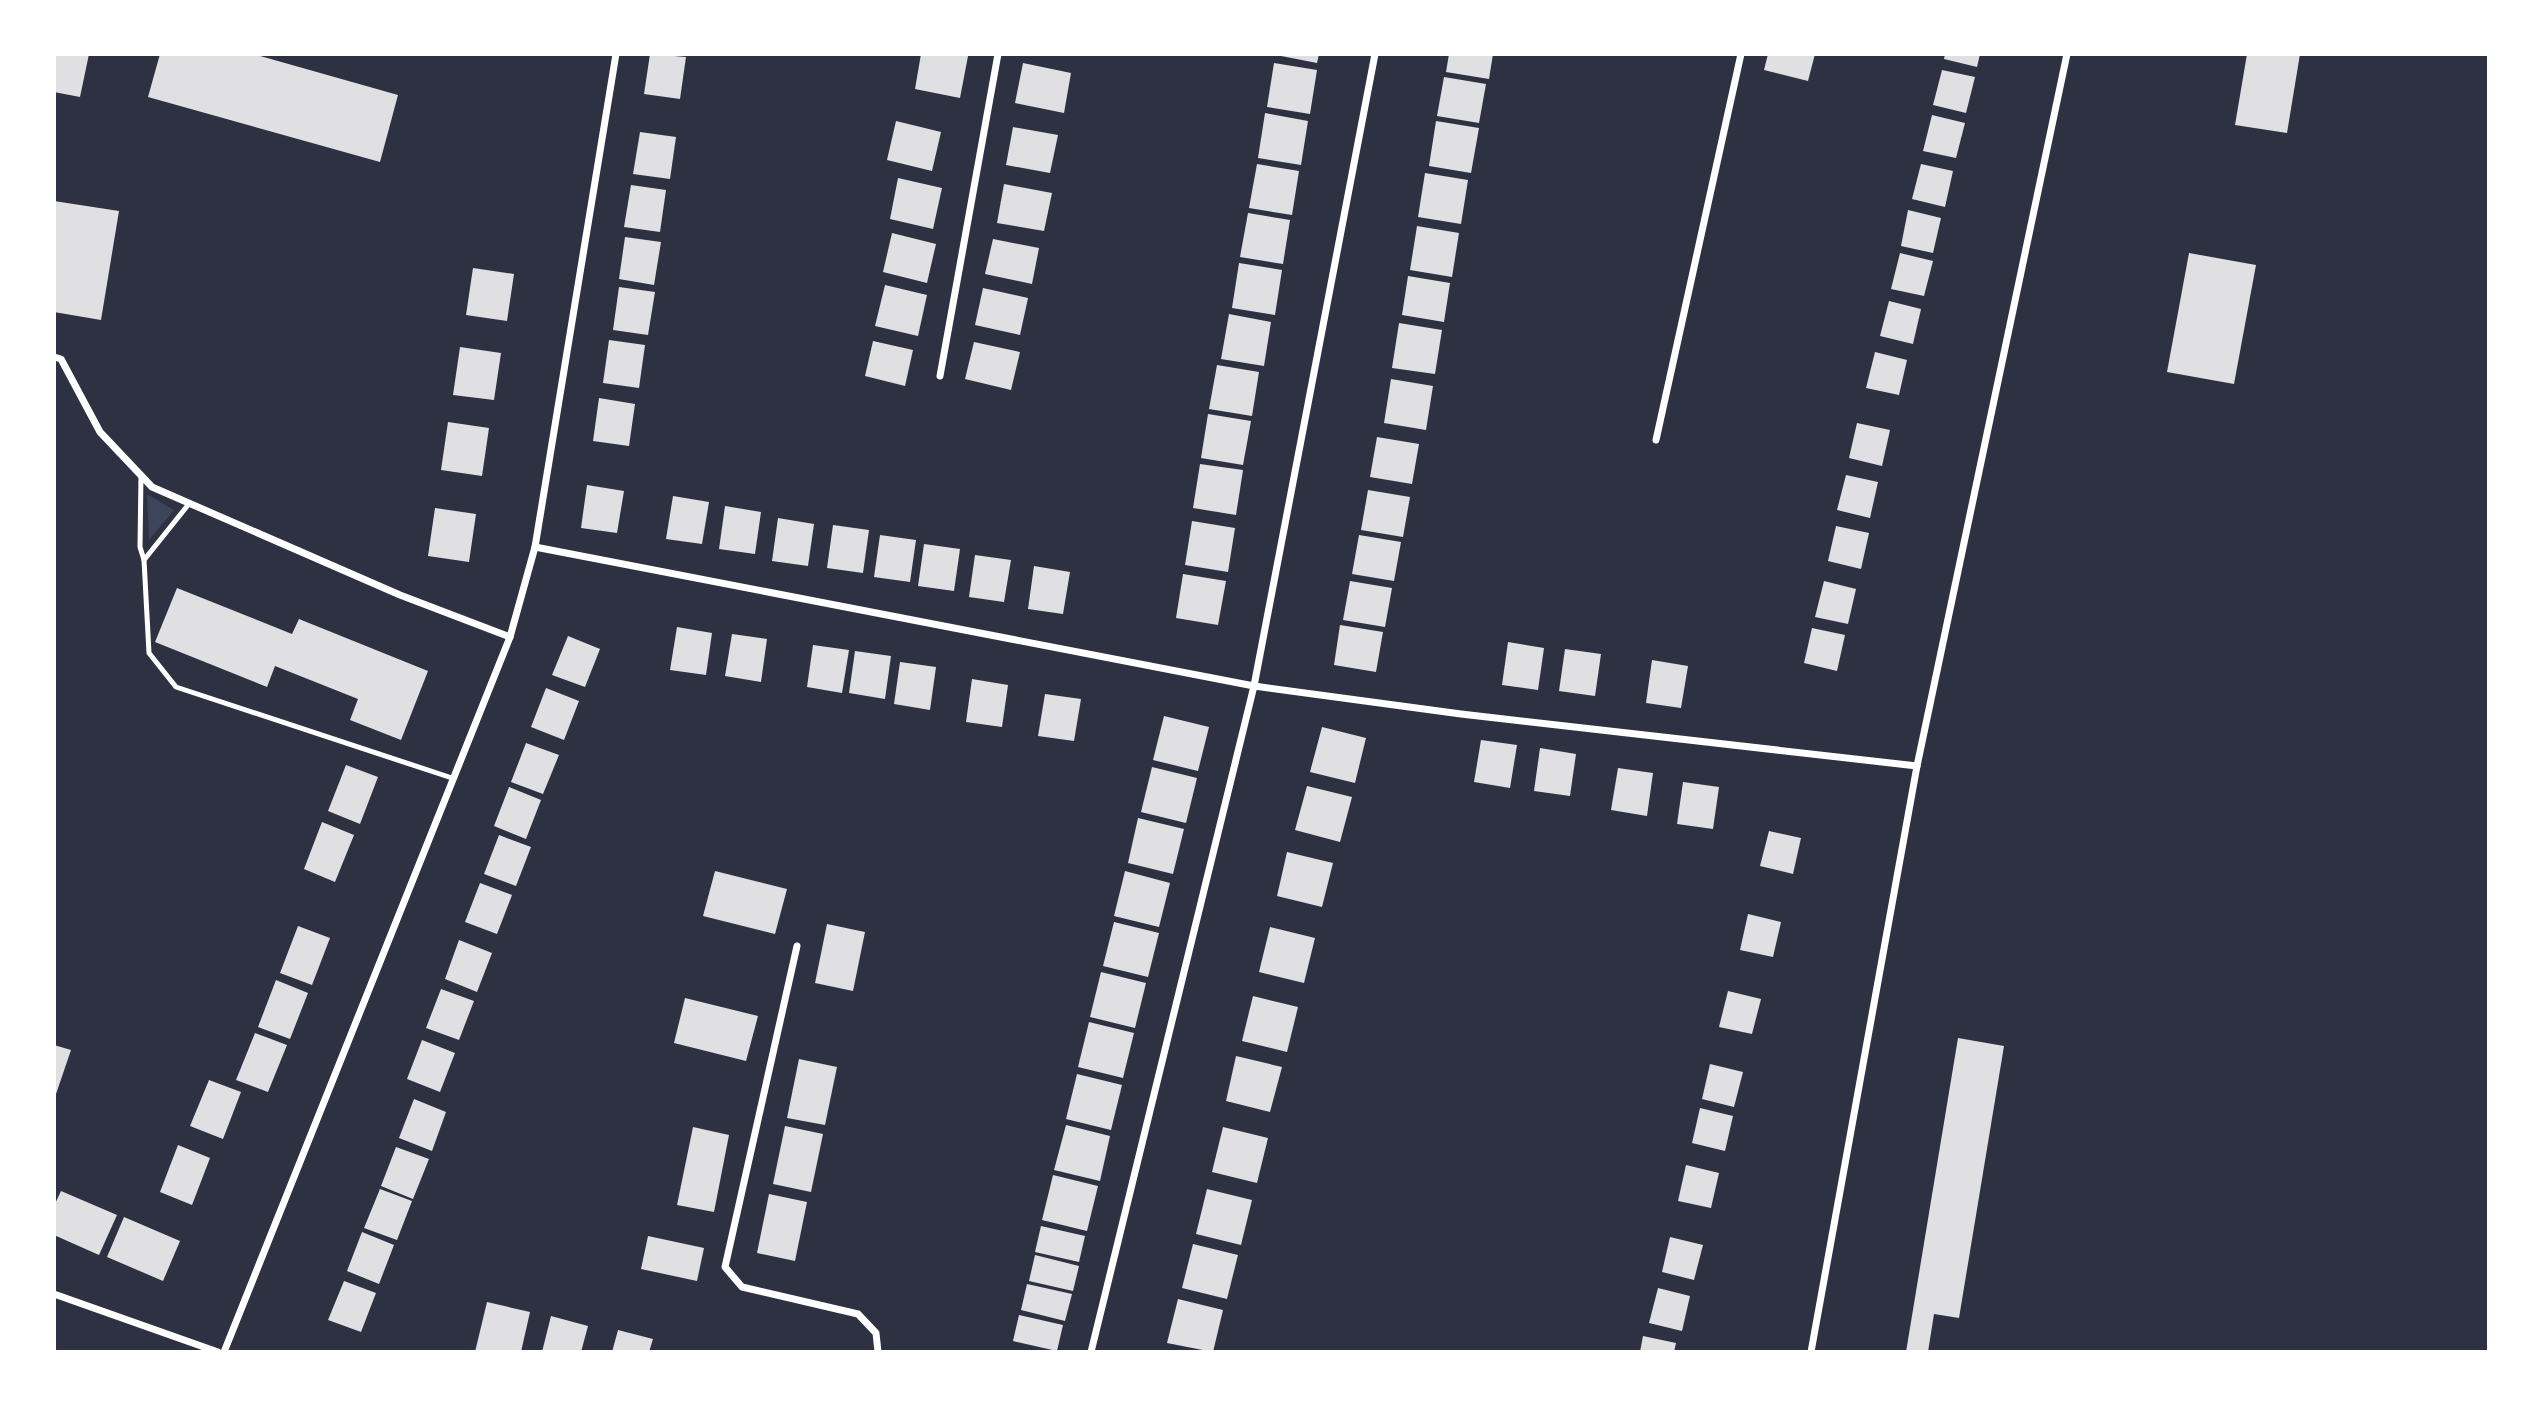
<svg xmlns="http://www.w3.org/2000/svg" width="2543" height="1406" viewBox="0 0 2543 1406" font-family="'Work Sans',sans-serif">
  <rect width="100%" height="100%" fill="#2d3142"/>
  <path fill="#3c4559" d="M 147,494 L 174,510 L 149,540 Z"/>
  <g fill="#e0e0e3">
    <path d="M 54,54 L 89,54 L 80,97 L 54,92 Z"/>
    <path d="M 160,54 L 253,54 L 398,95 L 380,162 L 148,97 Z"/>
    <path d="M 650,54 L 686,57 L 680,99 L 644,94 Z"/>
    <path d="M 921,54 L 968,56 L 960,98 L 915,89 Z"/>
    <path d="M 1271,54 L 1319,54 L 1317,63 Z"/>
    <path d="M 1449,54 L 1493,54 L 1489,79 L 1446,72 Z"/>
    <path d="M 1768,54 L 1815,54 L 1808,81 L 1764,70 Z"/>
    <path d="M 1945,54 L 1980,54 L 1977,67 L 1944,59 Z"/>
    <path d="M 2247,54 L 2300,54 L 2287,133 L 2235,125 Z"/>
    <path d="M 1023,63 L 1071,73 L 1064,113 L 1015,103 Z"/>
    <path d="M 1274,63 L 1317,70 L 1310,114 L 1267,107 Z"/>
    <path d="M 1942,70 L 1975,77 L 1966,113 L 1933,105 Z"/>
    <path d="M 1444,77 L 1486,84 L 1479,123 L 1437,116 Z"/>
    <path d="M 1265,113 L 1308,121 L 1301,165 L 1258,158 Z"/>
    <path d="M 1932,115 L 1965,123 L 1956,158 L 1923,151 Z"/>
    <path d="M 896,121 L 941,132 L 932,171 L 887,160 Z"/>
    <path d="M 1436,121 L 1479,128 L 1471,173 L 1429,166 Z"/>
    <path d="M 1013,127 L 1058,135 L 1050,173 L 1006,165 Z"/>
    <path d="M 640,132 L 676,137 L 670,179 L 633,174 Z"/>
    <path d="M 1257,164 L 1299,171 L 1292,215 L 1249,208 Z"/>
    <path d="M 1921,164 L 1953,171 L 1945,207 L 1912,199 Z"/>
    <path d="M 1425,173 L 1468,180 L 1461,224 L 1418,217 Z"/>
    <path d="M 898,178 L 942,188 L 933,229 L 890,219 Z"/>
    <path d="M 1004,184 L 1052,193 L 1044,231 L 997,223 Z"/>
    <path d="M 631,185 L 666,190 L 660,232 L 624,227 Z"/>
    <path d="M 54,201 L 119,211 L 101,320 L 54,312 Z"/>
    <path d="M 1908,210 L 1941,218 L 1933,253 L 1901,246 Z"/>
    <path d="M 1248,213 L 1290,220 L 1283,264 L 1240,257 Z"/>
    <path d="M 1417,226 L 1459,233 L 1452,277 L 1410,270 Z"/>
    <path d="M 892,233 L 936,244 L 927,283 L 883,272 Z"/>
    <path d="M 625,237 L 661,242 L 654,285 L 619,279 Z"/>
    <path d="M 993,239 L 1039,248 L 1032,284 L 985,274 Z"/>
    <path d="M 1900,253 L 1933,261 L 1924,296 L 1891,289 Z"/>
    <path d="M 2189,253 L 2256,265 L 2234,384 L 2167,372 Z"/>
    <path d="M 1239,263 L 1282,270 L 1275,315 L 1232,308 Z"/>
    <path d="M 473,268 L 514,274 L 507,321 L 466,315 Z"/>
    <path d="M 1408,276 L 1450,283 L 1444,322 L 1402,315 Z"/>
    <path d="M 885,285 L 927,295 L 918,336 L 875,326 Z"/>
    <path d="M 619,287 L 655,292 L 648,335 L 613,330 Z"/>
    <path d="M 983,288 L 1028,298 L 1020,335 L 975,325 Z"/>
    <path d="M 1889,301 L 1921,309 L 1913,344 L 1880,336 Z"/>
    <path d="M 1229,314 L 1271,322 L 1264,366 L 1221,359 Z"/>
    <path d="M 1399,323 L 1442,330 L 1435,374 L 1392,368 Z"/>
    <path d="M 609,340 L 645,345 L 639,388 L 603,383 Z"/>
    <path d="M 873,341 L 913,350 L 905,386 L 865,376 Z"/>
    <path d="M 974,342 L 1020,352 L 1011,390 L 965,379 Z"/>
    <path d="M 460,347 L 501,353 L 494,400 L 453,395 Z"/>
    <path d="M 1875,352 L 1907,360 L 1899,395 L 1866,388 Z"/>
    <path d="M 1217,365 L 1259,372 L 1252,416 L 1209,409 Z"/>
    <path d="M 1391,379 L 1433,386 L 1426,430 L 1384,423 Z"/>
    <path d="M 599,398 L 635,404 L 629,446 L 593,441 Z"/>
    <path d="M 1208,414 L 1251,421 L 1243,465 L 1201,458 Z"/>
    <path d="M 448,422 L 489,428 L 482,476 L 441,470 Z"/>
    <path d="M 1857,423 L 1890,430 L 1882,466 L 1849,458 Z"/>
    <path d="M 1377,437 L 1419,444 L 1412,484 L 1370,477 Z"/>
    <path d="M 1200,464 L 1243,470 L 1236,515 L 1193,508 Z"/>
    <path d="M 1846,475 L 1878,482 L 1870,518 L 1837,510 Z"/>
    <path d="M 587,485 L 624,491 L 617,533 L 581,528 Z"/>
    <path d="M 1368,490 L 1410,497 L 1403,537 L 1361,530 Z"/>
    <path d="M 673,496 L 709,502 L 702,544 L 666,539 Z"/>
    <path d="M 725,506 L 761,512 L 755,554 L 719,549 Z"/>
    <path d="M 435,508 L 476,514 L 469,562 L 428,556 Z"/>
    <path d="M 778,518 L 814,524 L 808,566 L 772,561 Z"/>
    <path d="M 1192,521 L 1235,528 L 1228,572 L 1185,565 Z"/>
    <path d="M 833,525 L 869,530 L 863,573 L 827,568 Z"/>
    <path d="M 1836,526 L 1869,533 L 1861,569 L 1828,561 Z"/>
    <path d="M 880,535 L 916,540 L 910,582 L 874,577 Z"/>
    <path d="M 1359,535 L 1401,542 L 1394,581 L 1352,574 Z"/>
    <path d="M 924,544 L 960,549 L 954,591 L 918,586 Z"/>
    <path d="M 975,555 L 1011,560 L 1004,602 L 969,597 Z"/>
    <path d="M 1034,566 L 1070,572 L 1063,614 L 1028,609 Z"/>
    <path d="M 1183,574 L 1226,581 L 1218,625 L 1176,618 Z"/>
    <path d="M 1350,581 L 1392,588 L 1385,627 L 1343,620 Z"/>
    <path d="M 1824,581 L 1856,589 L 1848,624 L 1815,617 Z"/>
    <path d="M 177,588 L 292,634 L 299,619 L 428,671 L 401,740 L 350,720 L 358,699 L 275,666 L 267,687 L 155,642 Z"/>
    <path d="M 1340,625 L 1383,632 L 1376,672 L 1334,665 Z"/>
    <path d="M 677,627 L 712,633 L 706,675 L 670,670 Z"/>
    <path d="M 1812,628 L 1845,635 L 1837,671 L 1804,663 Z"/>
    <path d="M 732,634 L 767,639 L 761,682 L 725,676 Z"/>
    <path d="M 568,636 L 600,649 L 585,687 L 552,675 Z"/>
    <path d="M 1508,642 L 1544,648 L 1538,690 L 1502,685 Z"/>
    <path d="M 813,645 L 849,650 L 842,693 L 807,687 Z"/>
    <path d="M 1565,649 L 1601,654 L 1595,696 L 1559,691 Z"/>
    <path d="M 855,651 L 891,656 L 885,699 L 849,693 Z"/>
    <path d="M 1652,660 L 1688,666 L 1681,708 L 1646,703 Z"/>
    <path d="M 900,662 L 936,667 L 930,710 L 894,704 Z"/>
    <path d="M 972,679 L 1008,685 L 1002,727 L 966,722 Z"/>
    <path d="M 546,688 L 579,701 L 564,740 L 531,727 Z"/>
    <path d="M 1045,694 L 1081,699 L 1074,741 L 1038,736 Z"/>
    <path d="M 1164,716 L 1209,727 L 1198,771 L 1153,760 Z"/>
    <path d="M 1322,727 L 1366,738 L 1355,783 L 1310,772 Z"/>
    <path d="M 1481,740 L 1517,745 L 1510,788 L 1474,782 Z"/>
    <path d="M 526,743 L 559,755 L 543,794 L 511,782 Z"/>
    <path d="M 1540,748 L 1576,754 L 1570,796 L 1534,791 Z"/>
    <path d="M 346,765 L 378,777 L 360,824 L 328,811 Z"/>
    <path d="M 1152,767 L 1197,778 L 1186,823 L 1141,812 Z"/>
    <path d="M 1618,768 L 1653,773 L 1647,816 L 1611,810 Z"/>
    <path d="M 1683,782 L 1719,787 L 1713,829 L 1677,824 Z"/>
    <path d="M 1307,786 L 1352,797 L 1340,842 L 1295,830 Z"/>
    <path d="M 509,787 L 541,800 L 526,839 L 494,826 Z"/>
    <path d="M 1138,818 L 1184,829 L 1173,874 L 1128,863 Z"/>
    <path d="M 322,822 L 354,835 L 335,882 L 304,869 Z"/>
    <path d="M 1769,831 L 1801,838 L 1793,874 L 1760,866 Z"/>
    <path d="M 499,835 L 531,847 L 516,886 L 484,874 Z"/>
    <path d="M 1287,852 L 1333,863 L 1322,907 L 1277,896 Z"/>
    <path d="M 715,871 L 787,889 L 775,934 L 703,916 Z"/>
    <path d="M 1125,871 L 1170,883 L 1159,927 L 1114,916 Z"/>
    <path d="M 480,883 L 512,895 L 497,934 L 465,922 Z"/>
    <path d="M 1748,914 L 1781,922 L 1773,957 L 1740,950 Z"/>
    <path d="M 1114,922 L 1159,933 L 1148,977 L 1103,966 Z"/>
    <path d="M 827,924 L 865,932 L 853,991 L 815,983 Z"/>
    <path d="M 298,926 L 330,938 L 312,985 L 280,973 Z"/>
    <path d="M 1270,927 L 1315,938 L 1304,983 L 1259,972 Z"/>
    <path d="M 459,940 L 492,953 L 477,992 L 445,979 Z"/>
    <path d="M 1101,972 L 1146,983 L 1135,1028 L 1090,1017 Z"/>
    <path d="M 276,980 L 308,993 L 290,1039 L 258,1027 Z"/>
    <path d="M 441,989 L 474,1001 L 459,1040 L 426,1028 Z"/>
    <path d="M 1728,991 L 1761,999 L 1752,1034 L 1719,1027 Z"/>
    <path d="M 1253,996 L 1298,1007 L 1287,1052 L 1242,1041 Z"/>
    <path d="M 685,998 L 758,1016 L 746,1061 L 674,1043 Z"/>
    <path d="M 1089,1022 L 1134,1033 L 1123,1078 L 1078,1067 Z"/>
    <path d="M 255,1033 L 287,1045 L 268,1092 L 236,1080 Z"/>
    <path d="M 1958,1038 L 2004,1046 L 1959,1318 L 1934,1314 L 1928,1352 L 1906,1352 Z"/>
    <path d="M 422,1040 L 455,1053 L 440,1092 L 407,1079 Z"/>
    <path d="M 54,1045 L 71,1050 L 55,1097 L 54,1097 Z"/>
    <path d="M 1236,1056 L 1282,1067 L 1270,1112 L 1226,1101 Z"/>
    <path d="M 799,1059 L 837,1067 L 825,1125 L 787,1118 Z"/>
    <path d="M 1710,1064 L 1743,1072 L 1734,1107 L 1702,1099 Z"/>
    <path d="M 1077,1074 L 1122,1085 L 1111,1130 L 1066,1119 Z"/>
    <path d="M 209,1080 L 241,1092 L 223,1139 L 190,1126 Z"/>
    <path d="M 414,1099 L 446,1112 L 432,1151 L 399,1138 Z"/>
    <path d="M 1700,1108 L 1733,1116 L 1725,1151 L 1692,1143 Z"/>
    <path d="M 1066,1125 L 1110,1136 L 1100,1181 L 1054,1170 Z"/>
    <path d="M 785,1126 L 823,1134 L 811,1192 L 773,1184 Z"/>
    <path d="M 693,1127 L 729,1135 L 714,1212 L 677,1205 Z"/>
    <path d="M 1223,1127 L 1268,1138 L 1257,1183 L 1212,1172 Z"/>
    <path d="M 178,1145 L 210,1158 L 192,1205 L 160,1192 Z"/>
    <path d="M 396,1147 L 429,1159 L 413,1199 L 381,1186 Z"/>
    <path d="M 1686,1165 L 1719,1173 L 1711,1208 L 1678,1201 Z"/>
    <path d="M 1053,1175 L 1098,1186 L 1087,1231 L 1042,1220 Z"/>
    <path d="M 380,1189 L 412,1201 L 397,1240 L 364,1228 Z"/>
    <path d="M 1207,1189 L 1252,1200 L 1241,1245 L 1196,1234 Z"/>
    <path d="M 61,1191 L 117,1215 L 99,1255 L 54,1235 L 54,1206 Z"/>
    <path d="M 769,1194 L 807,1202 L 795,1261 L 757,1253 Z"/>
    <path d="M 124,1217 L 180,1241 L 163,1281 L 107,1257 Z"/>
    <path d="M 1041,1226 L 1085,1236 L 1079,1262 L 1035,1252 Z"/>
    <path d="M 362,1232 L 394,1245 L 379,1284 L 347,1271 Z"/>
    <path d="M 648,1236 L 704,1248 L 697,1281 L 641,1269 Z"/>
    <path d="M 1670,1237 L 1703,1245 L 1694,1280 L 1662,1272 Z"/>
    <path d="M 1193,1244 L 1238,1255 L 1227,1299 L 1182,1288 Z"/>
    <path d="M 1035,1255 L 1079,1266 L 1073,1291 L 1029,1281 Z"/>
    <path d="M 344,1281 L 376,1293 L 361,1332 L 328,1320 Z"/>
    <path d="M 1027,1284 L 1072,1294 L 1065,1321 L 1021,1310 Z"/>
    <path d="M 1658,1288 L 1690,1296 L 1682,1331 L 1649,1323 Z"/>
    <path d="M 1178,1299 L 1223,1310 L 1213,1352 L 1167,1343 Z"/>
    <path d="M 487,1302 L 530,1312 L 521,1352 L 475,1352 Z"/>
    <path d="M 1019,1315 L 1063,1325 L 1057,1351 L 1013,1341 Z"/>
    <path d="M 551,1316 L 588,1326 L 581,1352 L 542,1352 Z"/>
    <path d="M 618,1330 L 653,1339 L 649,1352 L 612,1352 Z"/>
    <path d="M 1643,1336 L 1676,1343 L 1674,1352 L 1640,1352 Z"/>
  </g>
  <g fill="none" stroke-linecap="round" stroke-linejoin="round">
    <g stroke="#fff" stroke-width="5">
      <path d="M 141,475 L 140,547 L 144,560 L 149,653 L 176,687 L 452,778"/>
      <path d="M 144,560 L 188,505"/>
    </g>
    <g stroke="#fff" stroke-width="7">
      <path d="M 54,357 L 61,359 L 100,432 L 152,487 L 400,595 L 510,637"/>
      <path d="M 940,376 L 998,54"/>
      <path d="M 1656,440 L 1741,54"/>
      <path d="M 535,547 L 1254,686 L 1461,714 L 1917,766"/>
      <path d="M 797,946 L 725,1267 L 742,1287 L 858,1314 L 876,1333 L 878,1352"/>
      <path d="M 54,1294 L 218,1352"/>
      <path d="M 224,1352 L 510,637 L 535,547 L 616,54"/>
      <path d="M 1091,1352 L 1254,686 L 1375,54"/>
      <path d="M 1811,1352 L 1917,766 L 2067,54"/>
    </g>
  </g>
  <rect width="2543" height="1406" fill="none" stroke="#ffffff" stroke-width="112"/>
</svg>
